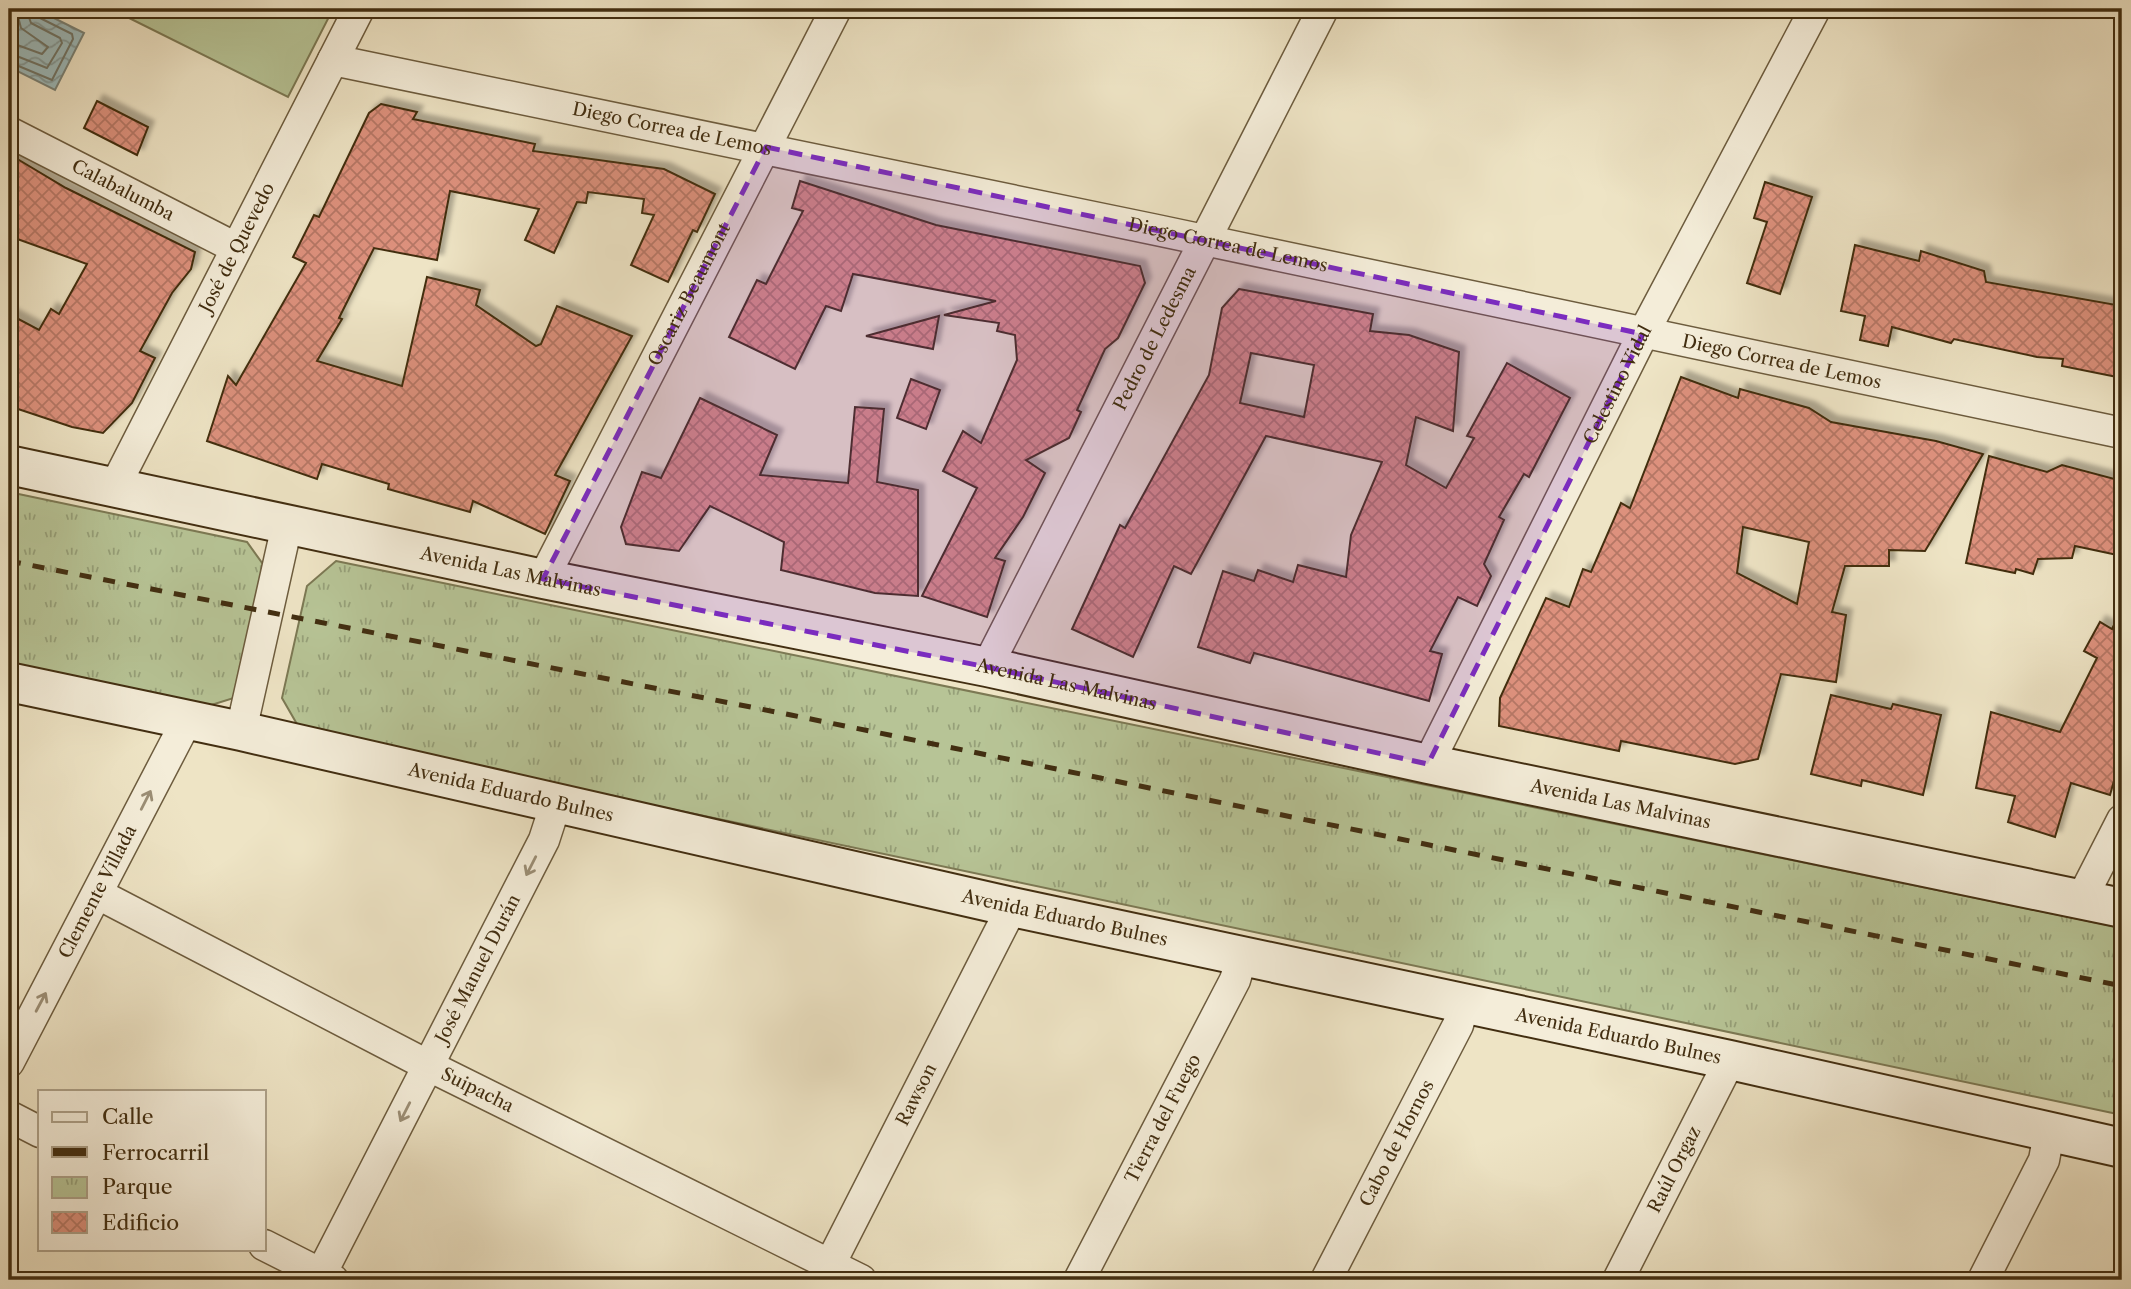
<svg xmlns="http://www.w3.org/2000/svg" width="2131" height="1289" viewBox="0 0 2131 1289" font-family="'Libre Caslon Text',serif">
  <defs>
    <pattern id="park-tufts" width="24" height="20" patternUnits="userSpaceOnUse" patternTransform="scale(1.75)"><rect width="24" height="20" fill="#b7c496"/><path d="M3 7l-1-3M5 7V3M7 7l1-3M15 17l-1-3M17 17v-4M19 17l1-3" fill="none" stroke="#96a079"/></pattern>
    <pattern id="water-waves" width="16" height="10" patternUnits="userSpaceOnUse" patternTransform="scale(1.75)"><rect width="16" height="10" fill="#9dbcbd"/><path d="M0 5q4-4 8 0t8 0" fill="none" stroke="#829998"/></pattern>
    <pattern id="building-cross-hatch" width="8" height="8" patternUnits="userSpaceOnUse" patternTransform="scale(1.75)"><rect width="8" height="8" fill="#dd917d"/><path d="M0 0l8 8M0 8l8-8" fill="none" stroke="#b57765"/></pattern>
    <filter id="shadow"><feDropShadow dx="6" dy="-6" stdDeviation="2" flood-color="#0004"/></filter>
  </defs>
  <rect width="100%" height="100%" fill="#eee4c5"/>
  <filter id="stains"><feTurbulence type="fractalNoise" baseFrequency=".00286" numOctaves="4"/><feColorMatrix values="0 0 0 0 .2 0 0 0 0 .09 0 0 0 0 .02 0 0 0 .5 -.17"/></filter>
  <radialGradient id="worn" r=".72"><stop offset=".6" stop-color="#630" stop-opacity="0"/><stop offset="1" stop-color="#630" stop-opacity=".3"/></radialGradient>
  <path fill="#b7c496" stroke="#7c7954" stroke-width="2" d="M 111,9 L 333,9 L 288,97 Z"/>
  <g fill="url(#park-tufts)" stroke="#7c7954" stroke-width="2">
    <path d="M 9,492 L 247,542 L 265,567 L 237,697 L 192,711 L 9,672 Z"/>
    <path d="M 336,561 L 2122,928 L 2122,1115 L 301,731 L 282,698 L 307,586 Z"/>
  </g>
  <path fill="url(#water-waves)" stroke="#798378" stroke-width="2" d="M 9,9 L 36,9 L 84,33 L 55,90 L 9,67 Z"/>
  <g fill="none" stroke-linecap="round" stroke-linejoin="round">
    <g stroke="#707567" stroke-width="2">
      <path d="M 9,42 L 42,54 L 48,47 L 21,28 L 16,9"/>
      <path d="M 9,53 L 47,68 L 62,43 L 60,38 L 31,23 L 26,9"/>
      <path d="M 9,62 L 52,80 L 73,39 L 72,34 L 38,17 L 35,9"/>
    </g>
  </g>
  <g fill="url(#building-cross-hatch)" stroke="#422e11" stroke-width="2" fill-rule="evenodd" filter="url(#shadow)">
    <path d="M 97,101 L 148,127 L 137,155 L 84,128 Z"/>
    <path d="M 381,104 L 417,112 L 413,119 L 535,144 L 533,151 L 664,169 L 715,194 L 697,232 L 693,230 L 668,282 L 631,265 L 654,215 L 642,213 L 644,199 L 588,192 L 586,203 L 577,202 L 554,253 L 525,240 L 539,209 L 450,191 L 437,260 L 374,248 L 339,318 L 342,319 L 317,361 L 402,386 L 427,277 L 480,290 L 476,305 L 536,346 L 541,344 L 557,306 L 632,336 L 555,475 L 570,481 L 545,534 L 473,501 L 470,512 L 388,489 L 389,484 L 322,464 L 317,479 L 207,441 L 228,376 L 236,385 L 306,263 L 293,257 L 314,215 L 319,217 L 369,113 Z"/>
    <path d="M 9,154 L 66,188 L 195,252 L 191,269 L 172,293 L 140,351 L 155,358 L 132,403 L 103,433 L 72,427 L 9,406 L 9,314 L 39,330 L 51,309 L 59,314 L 87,264 L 9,236 Z"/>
    <path d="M 800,181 L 936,225 L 1140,266 L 1145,283 L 1118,338 L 1105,349 L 1077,410 L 1081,412 L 1069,438 L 1026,460 L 1045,473 L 1023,517 L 995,558 L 1005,561 L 987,617 L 922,596 L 977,488 L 943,471 L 963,431 L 981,443 L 1017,360 L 1015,335 L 997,331 L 999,323 L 944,315 L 996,301 L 853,274 L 841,311 L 826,306 L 795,369 L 729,337 L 757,280 L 766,284 L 803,211 L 792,208 Z"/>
    <path d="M 1765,182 L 1812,197 L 1780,294 L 1747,283 L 1767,222 L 1754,218 Z"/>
    <path d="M 1855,245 L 1919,261 L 1921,251 L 1984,271 L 1986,282 L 2122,306 L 2122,378 L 2062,366 L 2063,359 L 2037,357 L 1954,339 L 1951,343 L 1892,327 L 1888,346 L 1860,340 L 1865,316 L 1841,311 Z"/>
    <path d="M 1239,289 L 1373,314 L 1370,331 L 1409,335 L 1459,352 L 1453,431 L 1416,417 L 1406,465 L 1446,488 L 1474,438 L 1467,436 L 1507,363 L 1570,398 L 1529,477 L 1524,474 L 1499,517 L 1504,520 L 1484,564 L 1491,576 L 1477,606 L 1458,597 L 1430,651 L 1442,654 L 1429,701 L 1254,653 L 1250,663 L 1198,647 L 1223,571 L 1254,581 L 1258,570 L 1293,582 L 1298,565 L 1346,577 L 1351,535 L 1382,462 L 1266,436 L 1191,574 L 1174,566 L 1133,657 L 1072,629 L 1120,525 L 1125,528 L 1209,375 L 1222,308 ZM 1251,353 L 1314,365 L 1304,417 L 1240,403 Z"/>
    <path d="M 939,316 L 933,349 L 866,336 Z"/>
    <path d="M 1681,377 L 1738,398 L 1740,389 L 1809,408 L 1831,422 L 1936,441 L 1983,454 L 1925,551 L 1889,550 L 1889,566 L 1845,566 L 1832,612 L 1846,615 L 1836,682 L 1781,674 L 1758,759 L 1735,764 L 1621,741 L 1619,751 L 1499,726 L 1500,698 L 1546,598 L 1569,607 L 1583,569 L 1591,572 L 1621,503 L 1630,508 ZM 1743,527 L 1809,542 L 1797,604 L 1737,573 Z"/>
    <path d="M 911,379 L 940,390 L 926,429 L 897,418 Z"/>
    <path d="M 700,398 L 777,435 L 760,475 L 848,483 L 855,407 L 884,409 L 877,482 L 918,490 L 918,596 L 875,593 L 781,570 L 784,542 L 710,506 L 679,551 L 626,544 L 621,527 L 642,472 L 661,478 Z"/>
    <path d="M 1989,456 L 2047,472 L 2062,465 L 2122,481 L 2122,556 L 2075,546 L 2072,558 L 2038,559 L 2033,574 L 2016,569 L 2015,573 L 1966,563 Z"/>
    <path d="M 2122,609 L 2122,752 L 2110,795 L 2071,783 L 2055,837 L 2008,822 L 2015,796 L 1976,788 L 1991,712 L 2060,732 L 2097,658 L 2084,651 L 2100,622 L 2112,629 Z"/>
    <path d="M 1831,695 L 1891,709 L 1893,704 L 1941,715 L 1923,795 L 1862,780 L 1861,786 L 1811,774 Z"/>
  </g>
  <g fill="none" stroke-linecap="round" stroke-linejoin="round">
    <defs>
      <g id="street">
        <path id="s1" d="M 333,60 C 930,180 1526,309 2122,433"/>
        <path id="s2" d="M 9,132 L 236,248"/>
        <path id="s3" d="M 114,488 L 359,9"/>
        <path id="s4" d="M 543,579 L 836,9"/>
        <path id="s5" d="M 987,667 L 1323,9"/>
        <path d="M 241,731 L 287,525"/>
        <path id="s6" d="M 1428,764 L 1643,334 L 1815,9"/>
        <path id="s7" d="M 98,894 L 429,1066 L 861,1280"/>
        <path d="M 2081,900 L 2122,820"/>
        <path id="s8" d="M 9,1062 L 187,720"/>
        <path d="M 9,1116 L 40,1132"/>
        <path d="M 264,1245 L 333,1280"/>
        <path id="s9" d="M 318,1280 L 544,840 L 556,803"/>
        <path id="s10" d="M 822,1280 L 1012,907"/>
        <path id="s11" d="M 1079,1280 L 1235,980 L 1242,956"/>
        <path id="s12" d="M 1326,1280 L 1458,1025 L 1464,1004"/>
        <path id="s13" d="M 1618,1280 L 1730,1060"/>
        <path d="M 1983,1280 L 2044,1160 L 2049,1133"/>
      </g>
      <g id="secondary">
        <path id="s14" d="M 9,465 L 543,579 L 987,667 L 1428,764 L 2122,908"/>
        <path id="s15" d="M 9,682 L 241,731 L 1012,907 L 1730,1060 L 2122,1148"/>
      </g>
    </defs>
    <use href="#street" stroke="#6d5c3e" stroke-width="33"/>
    <use href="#secondary" stroke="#422e11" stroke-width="42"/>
    <use href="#street" stroke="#f4edd9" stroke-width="30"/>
    <use href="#secondary" stroke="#f4edd9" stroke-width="38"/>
    <path stroke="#422e11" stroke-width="5" stroke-dasharray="12 12" stroke-linecap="butt" d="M 9,561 L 791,715 L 2122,986"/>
  </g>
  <defs><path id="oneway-shaft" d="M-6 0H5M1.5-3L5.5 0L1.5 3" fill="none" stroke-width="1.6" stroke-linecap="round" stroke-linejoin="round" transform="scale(1.75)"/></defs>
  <g stroke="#9b8e75">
    <use href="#oneway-shaft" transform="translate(146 800) rotate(-63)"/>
    <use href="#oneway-shaft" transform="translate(531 866) rotate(117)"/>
    <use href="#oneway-shaft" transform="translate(41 1002) rotate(-62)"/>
    <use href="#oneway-shaft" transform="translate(405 1112) rotate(117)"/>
  </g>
  <path fill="#7b2cbf" fill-opacity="0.2" stroke="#7b2cbf" stroke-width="5" stroke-dasharray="14 9" stroke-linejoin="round" d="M 766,147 L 1643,334 L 1428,764 L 987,667 L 543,579 Z"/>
  <g text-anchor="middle" stroke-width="5" stroke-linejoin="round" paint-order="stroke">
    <g font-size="18" fill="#422e11" stroke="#f4edd9">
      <text dy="6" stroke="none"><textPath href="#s1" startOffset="346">Diego Correa de Lemos</textPath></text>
      <text dy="6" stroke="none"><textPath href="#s2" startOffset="128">Calabalumba</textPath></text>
      <text dy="6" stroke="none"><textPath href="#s1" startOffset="914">Diego Correa de Lemos</textPath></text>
      <text dy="6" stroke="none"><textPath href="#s3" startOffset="270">José de Quevedo</textPath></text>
      <text dy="6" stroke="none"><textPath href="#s4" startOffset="320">Oscariz Beaumont</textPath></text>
      <text dy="6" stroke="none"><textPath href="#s5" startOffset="369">Pedro de Ledesma</textPath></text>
      <text dy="6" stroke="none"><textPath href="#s1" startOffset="1480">Diego Correa de Lemos</textPath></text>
      <text dy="6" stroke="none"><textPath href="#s6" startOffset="424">Celestino Vidal</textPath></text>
      <text dy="6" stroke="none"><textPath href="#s14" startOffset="513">Avenida Las Malvinas</textPath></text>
      <text dy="6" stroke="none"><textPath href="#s14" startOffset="1080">Avenida Las Malvinas</textPath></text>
      <text dy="6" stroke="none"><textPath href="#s15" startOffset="514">Avenida Eduardo Bulnes</textPath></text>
      <text dy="6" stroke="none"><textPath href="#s14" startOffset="1647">Avenida Las Malvinas</textPath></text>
      <text dy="6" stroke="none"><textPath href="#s8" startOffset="192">Clemente Villada</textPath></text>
      <text dy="6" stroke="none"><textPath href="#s15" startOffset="1082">Avenida Eduardo Bulnes</textPath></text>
      <text dy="6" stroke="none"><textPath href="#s9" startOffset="350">José Manuel Durán</textPath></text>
      <text dy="6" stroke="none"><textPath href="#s15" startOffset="1648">Avenida Eduardo Bulnes</textPath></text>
      <text dy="6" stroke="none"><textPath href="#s7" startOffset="427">Suipacha</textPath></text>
      <text dy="6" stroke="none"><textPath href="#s10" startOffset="208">Rawson</textPath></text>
      <text dy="6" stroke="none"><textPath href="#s11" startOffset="182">Tierra del Fuego</textPath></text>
      <text dy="6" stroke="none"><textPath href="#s12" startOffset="154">Cabo de Hornos</textPath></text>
      <text dy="6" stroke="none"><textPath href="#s13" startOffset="124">Raúl Orgaz</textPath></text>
    </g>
  </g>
  <rect width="2131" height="1289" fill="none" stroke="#eee4c5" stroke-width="35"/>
  <rect x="10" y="10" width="2110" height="1268" fill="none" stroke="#422e11" stroke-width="3.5"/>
  <rect x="18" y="18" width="2096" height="1254" fill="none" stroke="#422e11" stroke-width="2"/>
  <rect x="38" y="1090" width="228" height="161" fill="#f4edd9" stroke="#ada189" stroke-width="2"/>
  <rect x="52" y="1112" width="35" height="10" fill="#f4edd9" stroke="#ada189" stroke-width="2"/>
  <text x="102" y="1124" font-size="21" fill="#422e11">Calle</text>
  <rect x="52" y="1147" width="35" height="10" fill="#422e11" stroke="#ada189" stroke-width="2"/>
  <text x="102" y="1160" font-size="21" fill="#422e11">Ferrocarril</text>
  <rect x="52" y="1177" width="35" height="21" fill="url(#park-tufts)" stroke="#ada189" stroke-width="2"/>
  <text x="102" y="1194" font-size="21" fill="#422e11">Parque</text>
  <rect x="52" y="1212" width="35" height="21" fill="url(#building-cross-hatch)" stroke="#ada189" stroke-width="2"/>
  <text x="102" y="1230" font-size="21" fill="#422e11">Edificio</text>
  <rect width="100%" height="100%" filter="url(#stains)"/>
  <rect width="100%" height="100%" fill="url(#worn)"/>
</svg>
